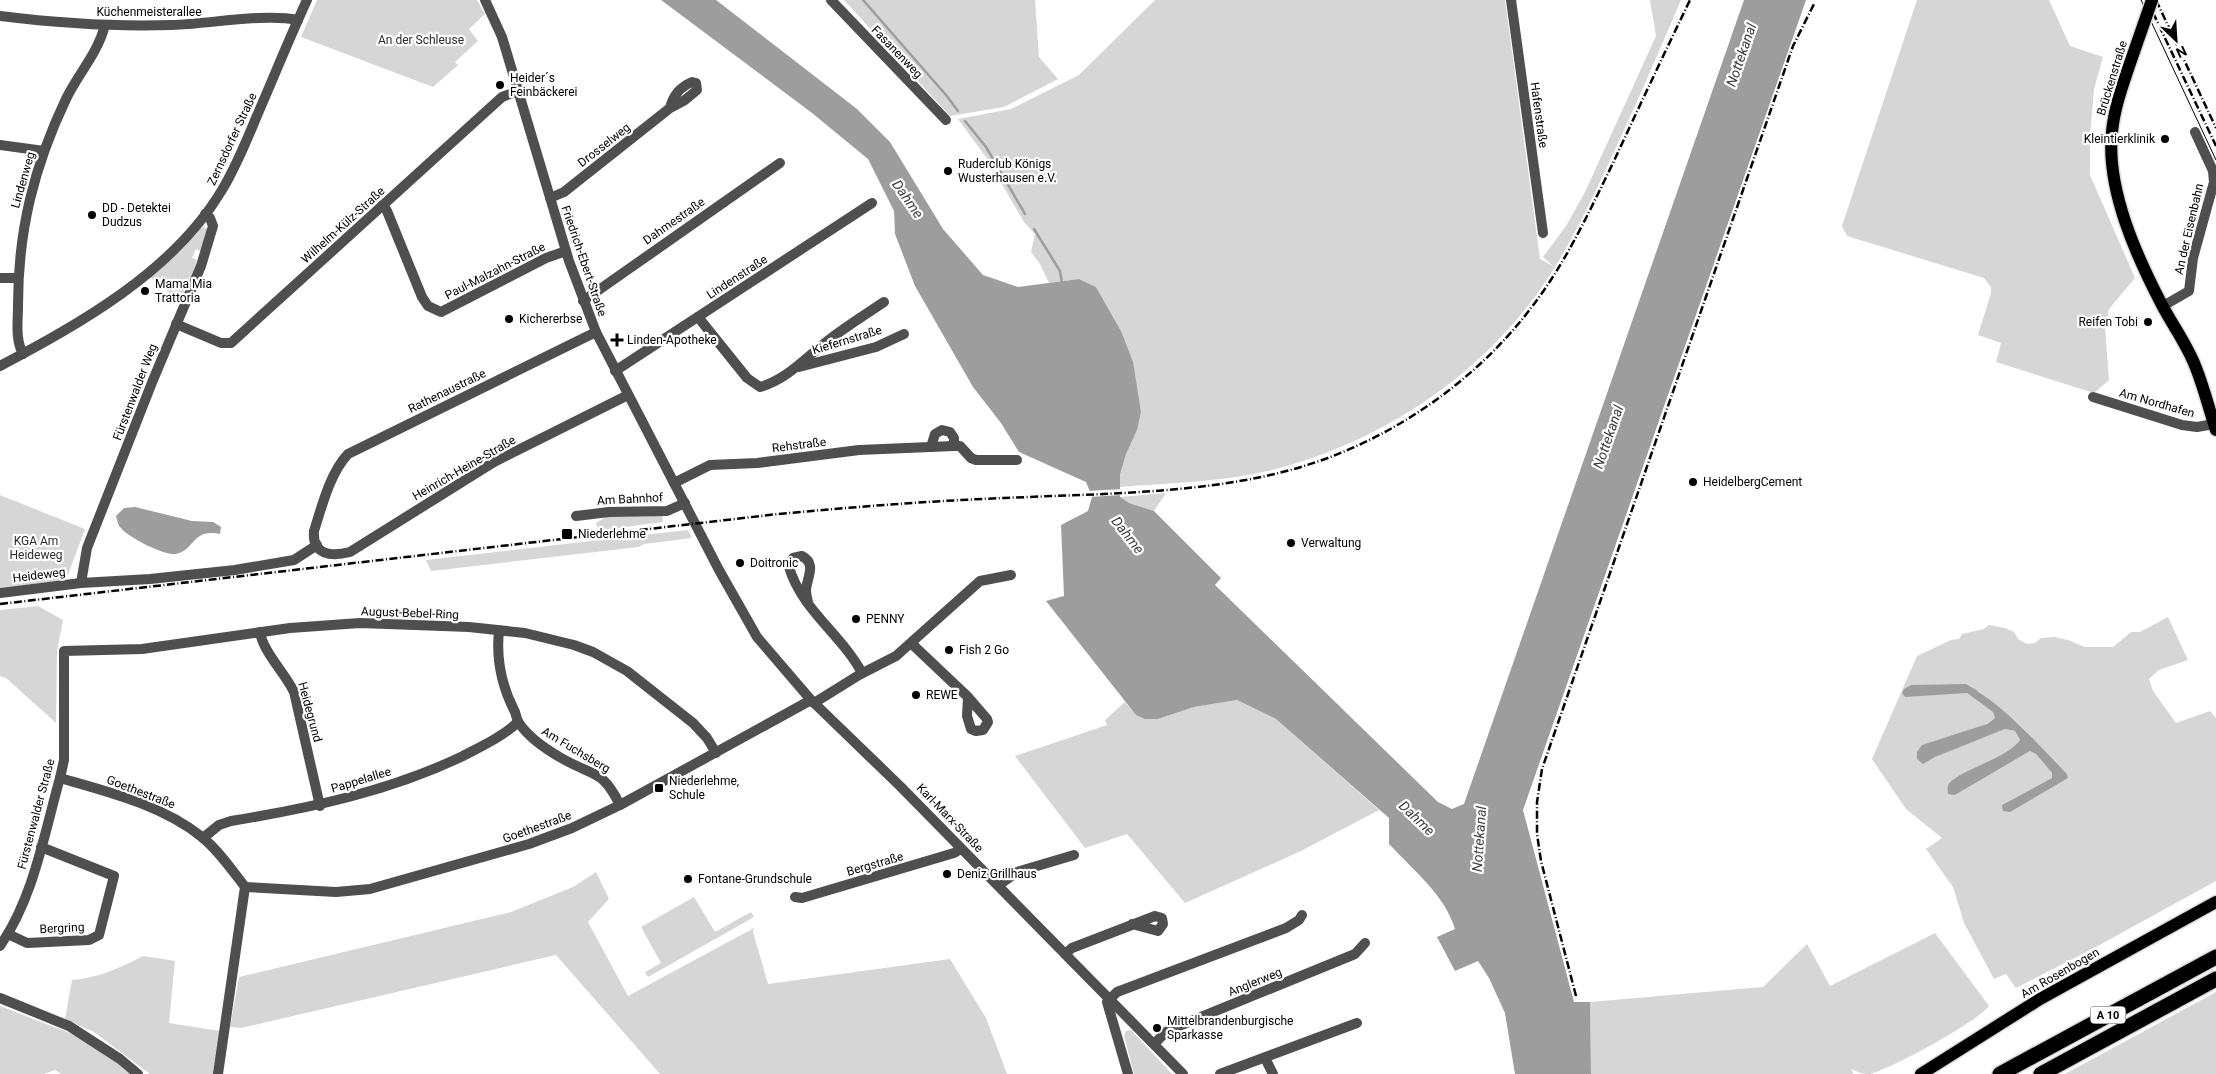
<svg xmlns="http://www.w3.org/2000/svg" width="2216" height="1074" viewBox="0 0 2216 1074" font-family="Roboto,sans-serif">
  <rect width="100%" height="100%" fill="#fff"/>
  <g fill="#d6d6d6" fill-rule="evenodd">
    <path d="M 317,0 L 477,0 L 485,14 L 469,29 L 478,41 L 455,62 L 458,65 L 433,87 L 301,37 Z"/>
    <path d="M 844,0 L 1035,0 L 1039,57 L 1058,79 L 1004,107 L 950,116 Z"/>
    <path d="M 1155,0 L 1505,0 L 1540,259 L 1553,266 L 1543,257 L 1566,226 L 1585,192 L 1656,36 L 1650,0 L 1681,0 C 1657,56 1633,112 1607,167 C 1589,205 1570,245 1546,281 C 1483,375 1381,443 1272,470 C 1223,482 1170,483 1119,487 L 1119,474 L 1141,412 L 1121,331 L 1096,287 L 1079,279 L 1049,283 L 1040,264 L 1031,252 L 1035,234 L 1024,222 L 988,160 L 958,119 L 1011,109 L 1079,75 Z"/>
    <path d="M 1917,0 L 2049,0 L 2070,46 L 2103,57 L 2094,89 L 2090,136 L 2090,175 L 2135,278 L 2109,309 L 2105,328 L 2109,380 L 2094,393 L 1996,362 L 2001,343 L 1978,335 L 1991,293 L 1991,287 L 1984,278 L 1847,236 L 1842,226 Z"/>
    <path d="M 204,227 L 208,230 L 201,251 L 196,249 L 192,258 L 197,260 C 194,267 197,274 189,278 L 179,304 L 176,298 L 150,277 L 200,228 Z"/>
    <path d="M 1166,493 L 1154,511 L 1129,503 L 1120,497 Z"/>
    <path d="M 0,495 L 85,529 L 66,580 L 0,588 Z"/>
    <path d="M 609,515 L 662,515 L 663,522 L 602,530 L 597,527 L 596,523 Z"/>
    <path d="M 688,530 L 692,538 L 644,544 L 639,547 L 431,571 L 426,560 Z"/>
    <path d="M 38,606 L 63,620 L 57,651 L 56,723 L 6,678 L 0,676 L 0,610 Z"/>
    <path d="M 2168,617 L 2188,660 L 2159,670 L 2149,679 L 2153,691 L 2176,723 L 2210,711 L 2216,718 L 2216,881 L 2094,948 L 2016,988 L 2006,974 L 1994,979 L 1964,923 L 1953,887 L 1926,849 L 1942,838 L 1906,809 L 1872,759 L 1917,656 L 1951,640 L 1959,639 L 1962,634 L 1984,629 L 1989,625 L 2005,628 L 2014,632 L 2018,639 L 2027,644 L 2035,643 L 2041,638 L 2055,637 L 2068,640 L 2085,647 L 2113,647 L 2131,632 L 2140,632 ZM 1979,691 L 2020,725 L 2067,774 L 2068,778 L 2002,805 L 2052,778 L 2052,773 L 2036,754 L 2030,751 L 1955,795 L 1953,779 C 1972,770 2009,757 2020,740 L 2015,731 L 2005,729 L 1934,757 L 1923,764 L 1995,718 L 1993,712 L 1967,693 Z"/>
    <path d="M 1237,700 L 1276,719 L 1379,810 L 1301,851 L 1185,903 L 1127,834 L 1085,848 L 1015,756 L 1107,725 L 1105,720 L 1125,702 L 1136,715 L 1158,719 L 1194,707 Z"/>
    <path d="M 596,872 L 609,899 L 588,922 L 628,996 L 754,928 L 753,932 L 768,984 L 950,959 L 986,1018 L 1007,1074 L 660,1074 L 556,955 L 241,1028 L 230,1027 L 239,977 L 511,912 L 573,887 Z"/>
    <path d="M 694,897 L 715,932 L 751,912 L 754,917 L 648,977 L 645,972 L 661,963 L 641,927 Z"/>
    <path d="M 1935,933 L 1989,1006 C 1977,1022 1891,1069 1870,1074 C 1863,1074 1858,1073 1852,1069 L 1853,1074 L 1591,1074 L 1590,1002 L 1763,987 L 1807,944 L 1830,986 Z"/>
    <path d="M 143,956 L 175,961 L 169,1023 L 220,1031 L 214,1074 L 150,1074 L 94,1032 L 65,1019 L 72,980 C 98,978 120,968 143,956 Z"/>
    <path d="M 2216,992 L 2216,1074 L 2065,1074 Z"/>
    <path d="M 0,1006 L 90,1041 L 135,1074 L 61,1074 L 55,1070 L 44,1074 L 0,1074 Z"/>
    <path d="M 1131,1030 L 1172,1074 L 1134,1074 L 1124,1036 L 1126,1031 Z"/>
  </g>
  <g fill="#9d9d9d">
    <path d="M 661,0 L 716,0 L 857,109 L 890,142 L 943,229 L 983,275 L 1018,287 L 1079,279 L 1096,287 L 1121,331 L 1133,362 L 1141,412 L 1137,430 L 1126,454 L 1120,474 L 1120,497 L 1129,503 L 1154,511 L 1221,578 L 1215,585 L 1438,802 L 1452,809 L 1464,804 L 1744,0 L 1806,0 L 1523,810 L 1574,1002 L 1590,1002 L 1591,1074 L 1515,1074 L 1505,1013 L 1489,978 L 1478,961 L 1455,971 L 1437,937 L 1455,929 C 1445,895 1413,870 1389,844 L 1389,818 L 1276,719 L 1237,700 L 1194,707 L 1158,719 L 1145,719 L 1136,715 L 1046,601 L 1064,596 L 1061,525 L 1088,511 L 1092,497 L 1086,482 L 1019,452 L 1001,423 L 973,387 L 915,286 L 895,234 L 894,211 L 868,159 L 812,113 Z"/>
    <path d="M 135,507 L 192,521 L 213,522 L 221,527 L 220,534 C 192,528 196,549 176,554 C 165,556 127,537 120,527 C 118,525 117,519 116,516 L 124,508 Z"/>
    <path d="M 1966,684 C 2005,706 2036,742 2067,774 L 2068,778 L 2010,812 L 2003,811 L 2002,805 L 2052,778 L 2052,773 L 2036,754 L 2030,751 L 1955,795 L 1948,794 C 1948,791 1947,789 1948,786 C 1952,772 2008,759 2020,740 L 2015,731 L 2005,729 L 1935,757 L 1923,764 L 1917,759 L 1917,752 L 1922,745 L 1987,724 L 1995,718 L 1993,712 L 1967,693 L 1905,697 L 1902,693 L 1904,689 L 1911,685 Z"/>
  </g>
  <path fill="#fff" d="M 1122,489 L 1122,495 L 1089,497 L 1087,491 Z"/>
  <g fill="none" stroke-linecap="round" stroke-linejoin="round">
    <g stroke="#9d9d9d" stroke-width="2.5">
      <path d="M 863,0 L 946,95 L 958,111"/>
      <path d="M 965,121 L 986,147 L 1025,214"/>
      <path d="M 1034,229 L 1060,271 L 1062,283"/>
    </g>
    <defs>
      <g id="major">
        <path d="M 2128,69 C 2121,90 2114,110 2112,132 C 2106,189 2136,255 2162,305 C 2173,326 2188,346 2196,368 C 2204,388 2209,409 2216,430"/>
        <path d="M 1921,1074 L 2040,999 L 2216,902"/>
      </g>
      <g id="highway">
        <path d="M 2000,1074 L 2216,957"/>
        <path d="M 2041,1074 L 2216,979"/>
      </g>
    </defs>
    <use href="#major" stroke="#dbdbdb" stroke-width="15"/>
    <use href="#highway" stroke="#dbdbdb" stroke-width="18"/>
    <g stroke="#4f4f4f" stroke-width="10">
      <path d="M 485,0 L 502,37 L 569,261 L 596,332 L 719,570 L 757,637 L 811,700 L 900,786 L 1183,1074"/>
      <path d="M 831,0 L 946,120"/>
      <path d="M 1511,0 L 1543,233"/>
      <path d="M 0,16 C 57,23 114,27 172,25 C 209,24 264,13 298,20"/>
      <path d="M 0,145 L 44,151"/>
      <path d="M 550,198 L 564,192 L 670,108 L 685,100 L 697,90 L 696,83 L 692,82 C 680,87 673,95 670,108"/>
      <path d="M 383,205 L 387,211 L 422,297 L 428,306 L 441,312 L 546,258 L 566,251"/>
      <path d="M 0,278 L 18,278"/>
      <path d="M 583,301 L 780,163"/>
      <path d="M 2163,306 L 2189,291 L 2193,258 L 2214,182 L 2213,171 L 2195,132"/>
      <path d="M 698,317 L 747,378 L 760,387 C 788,379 807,356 830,339 C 847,326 866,314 884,302"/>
      <path d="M 176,324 L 221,343 L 231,343 L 502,97 L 518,91"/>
      <path d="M 596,332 L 348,454 C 330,473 322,506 314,531 C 312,555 331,557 350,552 L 494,462 L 628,395"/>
      <path d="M 23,354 C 15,339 18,322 18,305 C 18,231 34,166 66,99 C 78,74 98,53 105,25"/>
      <path d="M 0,366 C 81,323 173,272 222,190 C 236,167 246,142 256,118 C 273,79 289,39 307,0"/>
      <path d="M 799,367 L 876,347 L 904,334"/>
      <path d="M 615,371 L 872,203"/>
      <path d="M 2093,397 L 2182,425 L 2197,427 L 2214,424"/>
      <path d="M 931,447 L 935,434 L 942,430 L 950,432 L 954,438 L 954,446"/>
      <path d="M 674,483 L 710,465 L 757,463 L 859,450 L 954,446 L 960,446 L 971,458 L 976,460 L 1017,460"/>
      <path d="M 576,516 L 609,512 L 667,511 L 685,503"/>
      <path d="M 81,583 L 87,548 L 153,380 L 201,266 L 213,226 L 210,218 L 205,214"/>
      <path d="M 0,593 L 81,583 L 150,579 L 235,570 L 294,560 L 317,545"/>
      <path d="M 808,602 C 807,598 806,594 806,590 C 807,577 817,564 802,556 L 793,558 L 789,567 C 801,609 842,635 862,673"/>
      <path d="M 499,631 C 496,659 502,687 515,712 C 516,715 517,720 519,723 C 529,738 547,750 563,759 C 595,777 602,769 620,805"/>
      <path d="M 260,632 C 263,652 285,673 294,692 L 320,806"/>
      <path d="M 912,644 L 968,697 L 967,716 L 971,729 L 976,731 L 983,730 L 988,722 L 987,719 L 968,697"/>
      <path d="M 814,703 L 859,675 L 896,656 L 980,581 L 1011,575"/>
      <path d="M 60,778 C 109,792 162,805 202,837 C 219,851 232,870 245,887 L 218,1074"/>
      <path d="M 203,838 L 219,825 L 231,821 C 311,808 390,791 463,756 C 482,746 502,737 518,722"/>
      <path d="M 999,885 L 1017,872 L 1074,855"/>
      <path d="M 245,887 L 336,892 L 370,889 L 529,844 L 572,828 L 620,805 L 811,700"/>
      <path d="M 795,897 L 802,898 L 954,853 L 961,849"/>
      <path d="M 8,934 L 27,943 L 89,940 L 99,935 L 114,876 L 41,847"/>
      <path d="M 0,946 C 34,897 44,834 60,778 L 64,760 L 64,651 L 142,649 L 290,628 L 360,623 L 469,627 L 525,633 L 574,645 L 593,652 L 627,671 L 693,723 L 707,738 L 716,753"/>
      <path d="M 1065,954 L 1072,948 L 1155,916 L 1162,918 L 1163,924 L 1158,931 L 1132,924"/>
      <path d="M 0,998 L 69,1026 L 120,1059 L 138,1074"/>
      <path d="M 1154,1044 L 1166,1032 L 1174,1028 L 1355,954 L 1365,943"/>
      <path d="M 1265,1058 L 1273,1074"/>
      <path d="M 1128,1074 L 1107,1002 L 1117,992 L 1286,928 L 1299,920 L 1302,915"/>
      <path d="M 1220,1074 L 1357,1023"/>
    </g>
    <use href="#major" stroke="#000" stroke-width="12"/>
    <use href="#highway" stroke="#000" stroke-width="15"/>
    <path stroke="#000" stroke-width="1" d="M 2141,0 L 2216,160"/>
    <g stroke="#000" stroke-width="2.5" stroke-dasharray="8 2.5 1 2.5" stroke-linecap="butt">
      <path d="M 2147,0 L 2216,146"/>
      <path d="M 2156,0 L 2216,128"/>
      <path d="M 0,604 L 778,514 C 853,507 929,501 1004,498 C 1090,494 1187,494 1270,475 C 1375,452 1474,387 1537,300 C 1568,258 1590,210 1613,163 C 1638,109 1664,54 1690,0"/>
      <path d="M 1576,996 L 1541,861 L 1537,834 L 1537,802 L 1542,769 L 1793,46 L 1814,4"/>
    </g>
    <defs>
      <path id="major-bridge" d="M 2128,69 L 2152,0"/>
    </defs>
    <use href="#major-bridge" stroke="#dbdbdb" stroke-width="15" stroke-linecap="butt"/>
    <use href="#major-bridge" stroke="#000" stroke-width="12"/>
  </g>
  <g fill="#000" stroke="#fff" stroke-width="2">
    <circle cx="500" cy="85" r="5"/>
    <circle cx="2165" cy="139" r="5"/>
    <circle cx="948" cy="171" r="5"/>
    <circle cx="92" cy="215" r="5"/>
    <circle cx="145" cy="291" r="5"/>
    <circle cx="509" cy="319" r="5"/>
    <circle cx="2148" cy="322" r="5"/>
    <path d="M614.5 332.5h5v5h5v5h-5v5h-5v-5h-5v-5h5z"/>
    <circle cx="1693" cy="482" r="5"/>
    <rect x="561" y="528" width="12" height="12" rx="2.5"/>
    <circle cx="1291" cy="543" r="5"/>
    <circle cx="740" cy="563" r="5"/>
    <circle cx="856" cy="619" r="5"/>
    <circle cx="949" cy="650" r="5"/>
    <circle cx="916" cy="695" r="5"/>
    <rect x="654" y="783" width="10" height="10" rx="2.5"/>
    <circle cx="947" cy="874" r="5"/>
    <circle cx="688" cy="879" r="5"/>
    <circle cx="1157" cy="1028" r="5"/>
  </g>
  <g text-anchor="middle" stroke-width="4.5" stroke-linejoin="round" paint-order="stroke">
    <rect fill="#fff" stroke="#4c4c4c" stroke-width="1" x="2090.5" y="1006.5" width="35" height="17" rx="4"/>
    <g font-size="11" font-weight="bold" fill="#000">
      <text x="2108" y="1019">A 10</text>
    </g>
    <g font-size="12" fill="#000" stroke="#fff">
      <text x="149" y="16">Küchenmeisterallee</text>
      <text transform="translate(897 52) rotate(46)" y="4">Fasanenweg</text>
      <text transform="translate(2112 78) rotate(-73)" y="4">Brückenstraße</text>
      <text transform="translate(1539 115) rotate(82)" y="4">Hafenstraße</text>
      <text transform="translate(232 139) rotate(-65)" y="4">Zernsdorfer Straße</text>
      <text transform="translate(604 145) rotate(-38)" y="4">Drosselweg</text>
      <text transform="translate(23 180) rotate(-74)" y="4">Lindenweg</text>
      <text transform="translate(674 221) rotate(-35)" y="4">Dahmestraße</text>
      <text transform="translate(343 225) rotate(-42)" y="4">Wilhelm-Külz-Straße</text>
      <text transform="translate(2189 229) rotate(-77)" y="4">An der Eisenbahn</text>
      <text transform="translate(584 261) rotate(71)" y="4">Friedrich-Ebert-Straße</text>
      <text transform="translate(495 271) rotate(-27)" y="4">Paul-Malzahn-Straße</text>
      <text transform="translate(737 277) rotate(-33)" y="4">Lindenstraße</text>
      <text transform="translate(847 340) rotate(-17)" y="4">Kiefernstraße</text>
      <text transform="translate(447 391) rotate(-26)" y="4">Rathenaustraße</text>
      <text transform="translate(135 392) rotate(-69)" y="4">Fürstenwalder Weg</text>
      <text transform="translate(2157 403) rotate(16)" y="4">Am Nordhafen</text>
      <text transform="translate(799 445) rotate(-7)" y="4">Rehstraße</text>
      <text transform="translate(464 468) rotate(-30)" y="4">Heinrich-Heine-Straße</text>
      <text transform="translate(630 499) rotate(-3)" y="4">Am Bahnhof</text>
      <text transform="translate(39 575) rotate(-7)" y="4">Heideweg</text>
      <text transform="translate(410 613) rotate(2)" y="4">August-Bebel-Ring</text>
      <text transform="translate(310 712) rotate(75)" y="4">Heidegrund</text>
      <text transform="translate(576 750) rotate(31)" y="4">Am Fuchsberg</text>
      <text transform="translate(361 780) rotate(-17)" y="4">Pappelallee</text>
      <text transform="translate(141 792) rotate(21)" y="4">Goethestraße</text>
      <text transform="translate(36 814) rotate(-75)" y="4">Fürstenwalder Straße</text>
      <text transform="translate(950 818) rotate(46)" y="4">Karl-Marx-Straße</text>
      <text transform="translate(537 827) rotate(-20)" y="4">Goethestraße</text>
      <text transform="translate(875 864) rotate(-16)" y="4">Bergstraße</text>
      <text transform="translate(62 928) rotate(-3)" y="4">Bergring</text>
      <text transform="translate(2060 973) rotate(-30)" y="4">Am Rosenbogen</text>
      <text transform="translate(1255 982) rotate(-22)" y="4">Anglerweg</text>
    </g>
    <g font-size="12" fill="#2d2d2d" stroke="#fff">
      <text x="421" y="44">An der Schleuse</text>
      <text x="36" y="545">KGA Am<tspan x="36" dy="14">Heideweg</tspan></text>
    </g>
    <g font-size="12" fill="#000" stroke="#fff" text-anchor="start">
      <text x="510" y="82">Heider´s<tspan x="510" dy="14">Feinbäckerei</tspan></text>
      <text x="2155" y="143" text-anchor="end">Kleintierklinik</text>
      <text x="958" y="168">Ruderclub Königs<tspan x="958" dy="14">Wusterhausen e.V.</tspan></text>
      <text x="102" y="212">DD - Detektei<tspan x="102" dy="14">Dudzus</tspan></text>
      <text x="155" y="288">Mama Mia<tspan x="155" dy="14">Trattoria</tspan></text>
      <text x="519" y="323">Kichererbse</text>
      <text x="2138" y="326" text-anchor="end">Reifen Tobi</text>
      <text x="627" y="344">Linden-Apotheke</text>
      <text x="1703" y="486">HeidelbergCement</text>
      <text x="578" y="538">Niederlehme</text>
      <text x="1301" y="547">Verwaltung</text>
      <text x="750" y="567">Doitronic</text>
      <text x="866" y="623">PENNY</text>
      <text x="959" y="654">Fish 2 Go</text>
      <text x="926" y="699">REWE</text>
      <text x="669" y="785">Niederlehme,<tspan x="669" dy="14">Schule</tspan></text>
      <text x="957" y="878">Deniz Grillhaus</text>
      <text x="698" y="883">Fontane-Grundschule</text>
      <text x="1167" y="1025">Mittelbrandenburgische<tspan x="1167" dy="14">Sparkasse</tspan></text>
    </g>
    <g font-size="14" font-style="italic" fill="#3e3e3e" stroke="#fff">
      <text transform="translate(1741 55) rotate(-71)" y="5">Nottekanal</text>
      <text transform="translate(908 199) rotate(55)" y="5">Dahme</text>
      <text transform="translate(1608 437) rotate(-71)" y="5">Nottekanal</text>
      <text transform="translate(1128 535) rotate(52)" y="5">Dahme</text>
      <text transform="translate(1417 818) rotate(44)" y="5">Dahme</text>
      <text transform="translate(1479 839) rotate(-86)" y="5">Nottekanal</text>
    </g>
  </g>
  <g transform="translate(2176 40) rotate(155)" stroke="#ffffff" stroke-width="4" paint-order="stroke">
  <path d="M0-4L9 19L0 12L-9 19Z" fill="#000000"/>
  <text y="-8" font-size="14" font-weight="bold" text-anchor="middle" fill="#000000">N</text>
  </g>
</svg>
